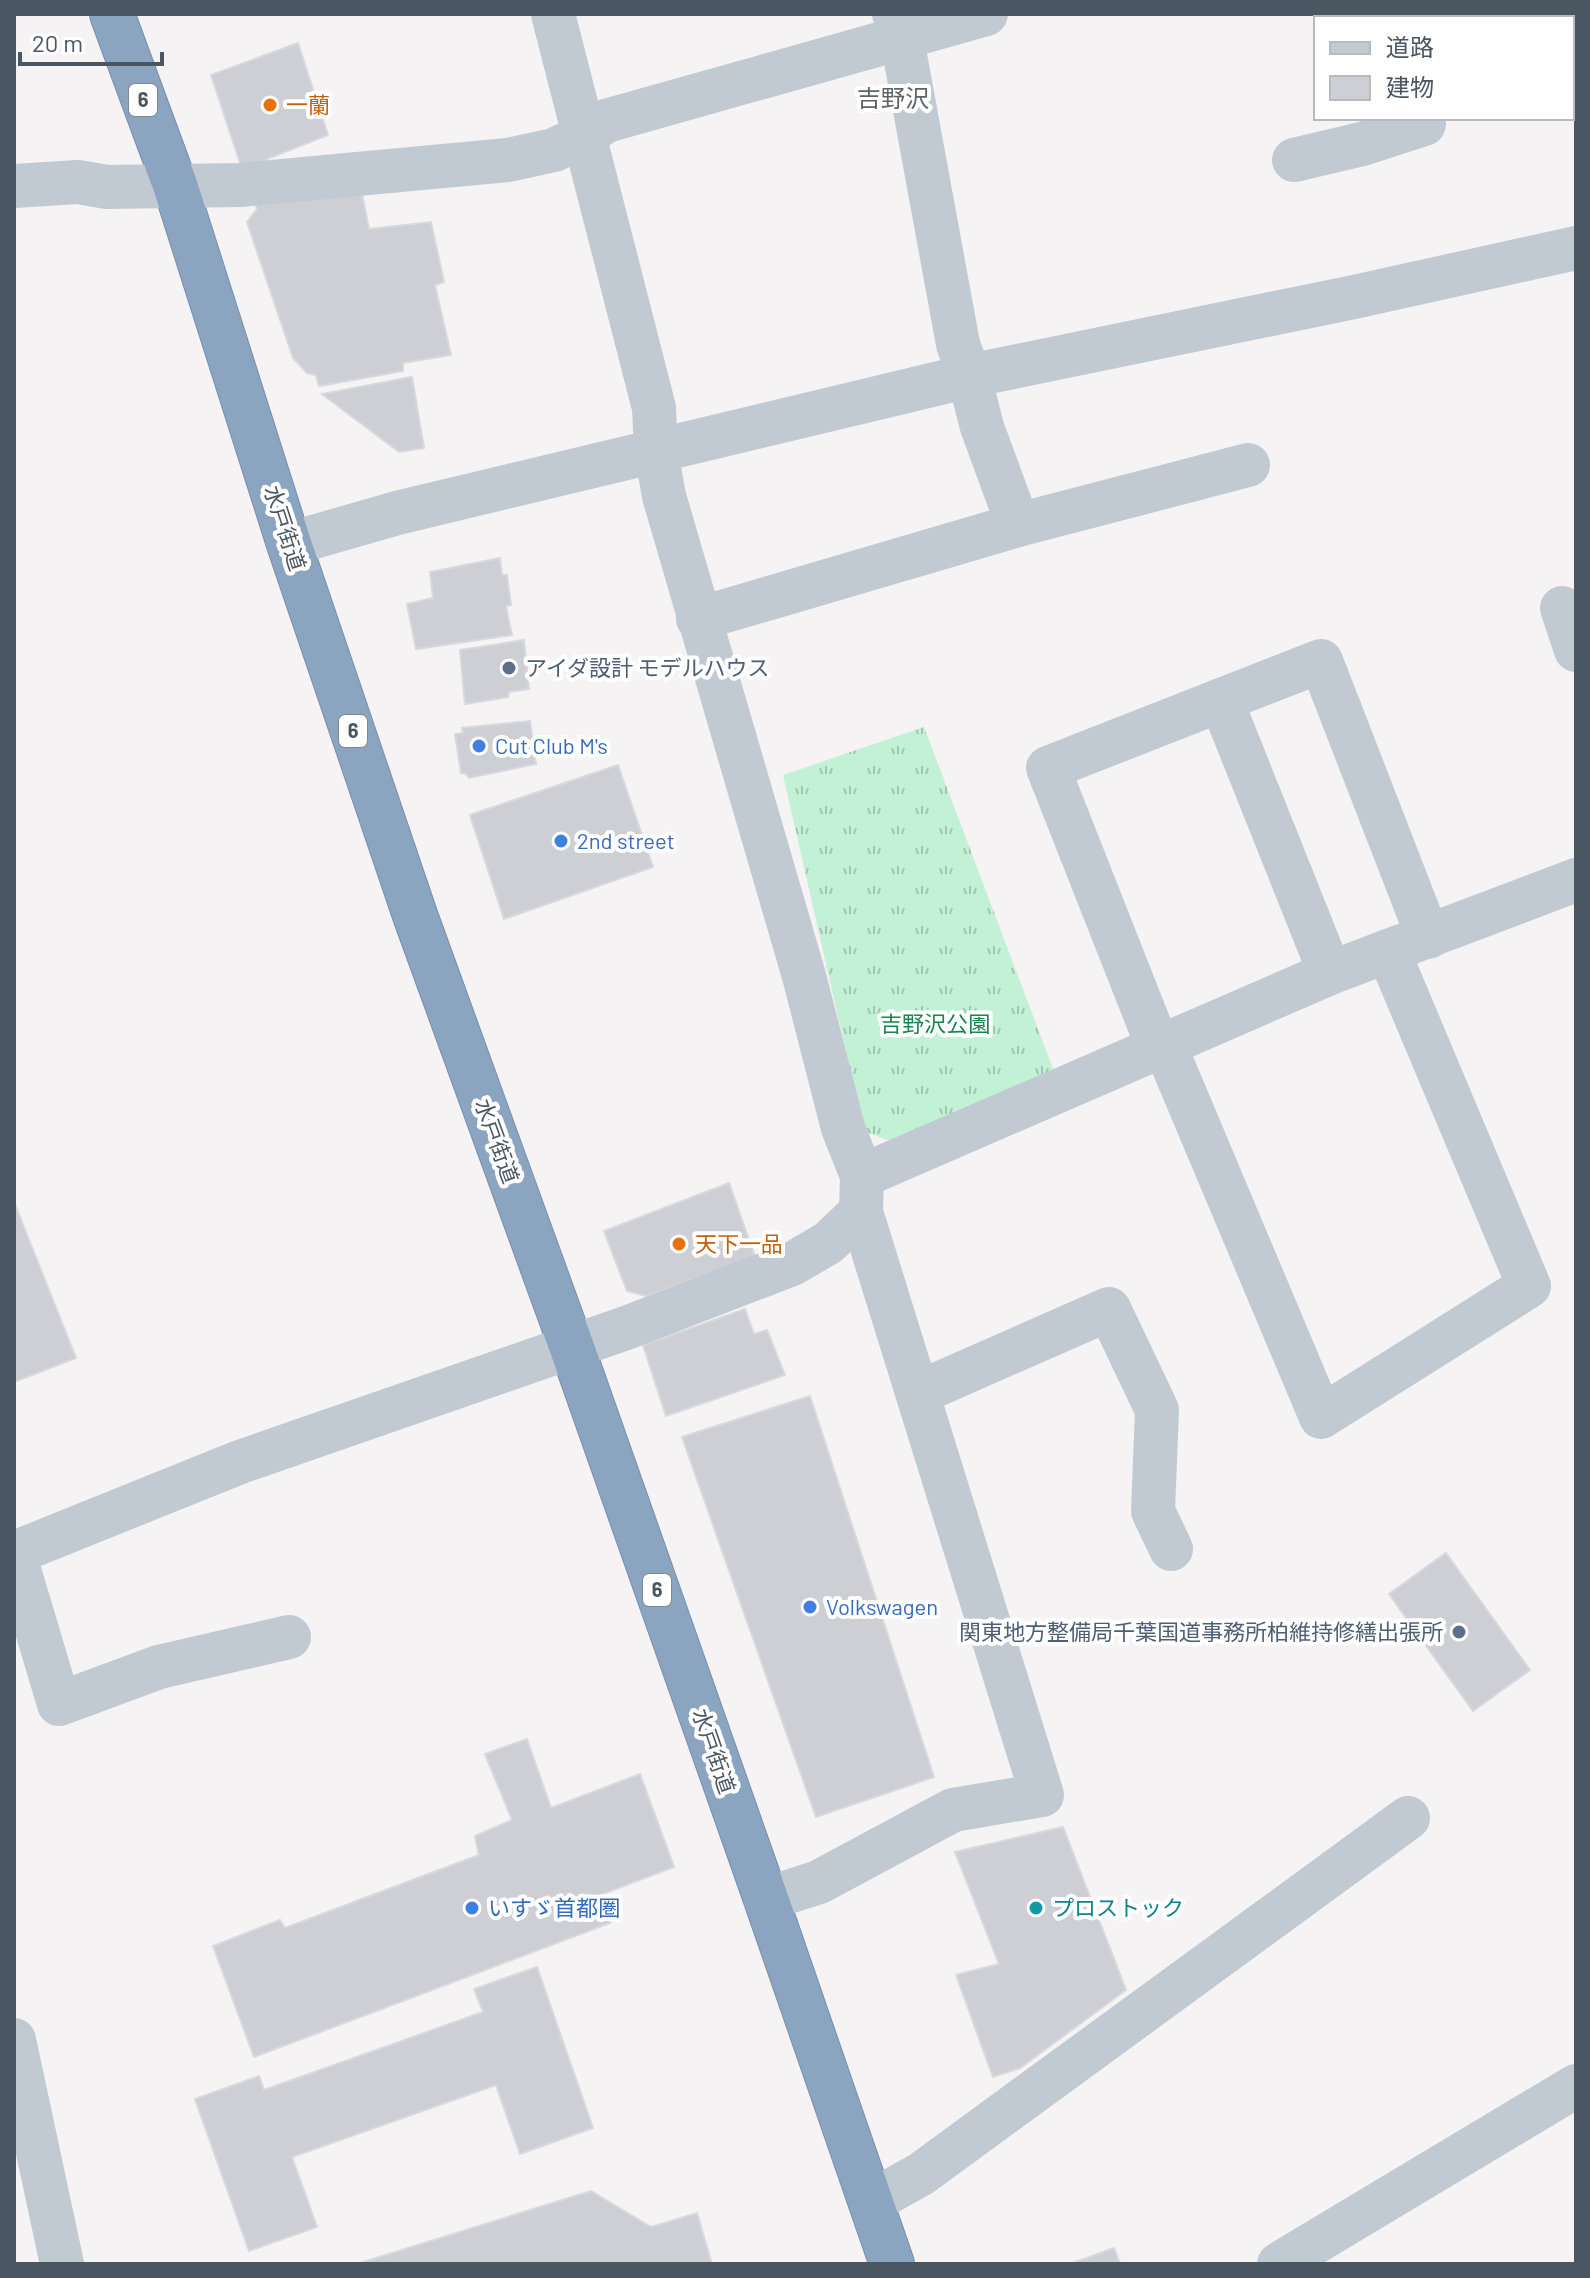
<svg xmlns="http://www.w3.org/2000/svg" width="1590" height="2278" viewBox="0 0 1590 2278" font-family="Barlow,'Noto Sans JP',sans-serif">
  <defs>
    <pattern id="grass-tufts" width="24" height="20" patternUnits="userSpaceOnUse" patternTransform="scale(2)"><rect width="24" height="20" fill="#c3f1d5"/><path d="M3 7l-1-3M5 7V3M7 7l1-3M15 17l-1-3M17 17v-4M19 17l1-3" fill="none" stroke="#a0c6b0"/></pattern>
  </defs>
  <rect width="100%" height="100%" fill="#f5f3f3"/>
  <path fill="url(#grass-tufts)" d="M 924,727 L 1055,1074 L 900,1145 L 864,1131 L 783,775 Z"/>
  <g fill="#cdcfd5" stroke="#d7d9de" stroke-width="2">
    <path d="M 298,43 L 328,135 L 242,169 L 211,75 Z"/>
    <path d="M 362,194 L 369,229 L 431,222 L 444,282 L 435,285 L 451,355 L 403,363 L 403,371 L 319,386 L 316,375 L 307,373 L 293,358 L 247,222 L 257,209 L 254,200 Z"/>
    <path d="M 412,377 L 424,448 L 399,452 L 322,394 Z"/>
    <path d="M 500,558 L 502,575 L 507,575 L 511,605 L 506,606 L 512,635 L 416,649 L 407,604 L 433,598 L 430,572 Z"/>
    <path d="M 524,640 L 529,689 L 509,692 L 508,697 L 465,704 L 460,650 Z"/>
    <path d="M 530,721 L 536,764 L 469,778 L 466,774 L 461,773 L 455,734 L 463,733 L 462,728 Z"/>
    <path d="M 618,765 L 653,867 L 504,919 L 470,815 Z"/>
    <path d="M 729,1183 L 755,1257 L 646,1296 L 627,1291 L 604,1231 Z"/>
    <path d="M 14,1202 L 76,1358 L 14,1382 Z"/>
    <path d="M 745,1309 L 754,1334 L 767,1330 L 785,1375 L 666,1416 L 643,1345 Z"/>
    <path d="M 810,1396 L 934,1777 L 816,1817 L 682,1437 Z"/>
    <path d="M 1446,1553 L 1530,1670 L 1473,1711 L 1389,1594 Z"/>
    <path d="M 527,1739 L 551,1808 L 640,1774 L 674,1867 L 600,1895 L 610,1923 L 254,2057 L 213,1946 L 280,1920 L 285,1928 L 479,1855 L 475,1836 L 512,1820 L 485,1754 Z"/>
    <path d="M 1063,1827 L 1126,1990 L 1020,2068 L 993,2077 L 956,1975 L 999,1964 L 955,1852 Z"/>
    <path d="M 537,1967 L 593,2128 L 520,2154 L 496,2085 L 292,2157 L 317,2227 L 249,2251 L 195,2099 L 259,2076 L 264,2090 L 483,2012 L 474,1989 Z"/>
    <path d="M 591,2191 L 651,2227 L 697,2213 L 712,2264 L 357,2264 Z"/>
    <path d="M 1114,2248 L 1120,2264 L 1070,2264 Z"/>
  </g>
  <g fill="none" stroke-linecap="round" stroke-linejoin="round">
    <defs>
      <path id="highway" d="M 112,14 L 175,185 L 289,544 L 416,918 L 572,1348 L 766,1899 L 892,2264"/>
    </defs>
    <use href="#highway" stroke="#7690ad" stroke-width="46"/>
    <g stroke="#c1cad2" stroke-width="44">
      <path d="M 553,14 L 654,408 L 656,451 L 664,496 L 804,976 L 843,1128 L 862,1176 L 861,1212 L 1042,1795 L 953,1810 L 819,1882 L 766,1899"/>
      <path d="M 894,14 L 902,39 L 958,344 L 969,376 L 982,427 L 1018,525"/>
      <path d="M 1394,14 L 1395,18"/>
      <path d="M 1294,160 L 1362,144 L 1424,124 L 1423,118"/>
      <path d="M 14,186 L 78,182 L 107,187 L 240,185 L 508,160 L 554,150 L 584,136 L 606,121 L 986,14"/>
      <path d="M 289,544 L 397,513 L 969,376 L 1354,297 L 1576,248"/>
      <path d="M 1562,608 L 1576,650"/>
      <path d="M 698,619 L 1018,525 L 1248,465"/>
      <path d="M 1221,700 L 1330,973"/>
      <path d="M 1164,1044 L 1321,1417 L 1529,1286 L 1388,951"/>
      <path d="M 1158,1047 L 1048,768 L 1321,661 L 1428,937"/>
      <path d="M 862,1176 L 1330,973 L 1576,880"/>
      <path d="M 918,1393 L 1109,1309 L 1157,1410 L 1153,1511 L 1171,1549"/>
      <path d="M 289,1637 L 159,1667 L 59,1704 L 14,1553 L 240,1462 L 626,1328 L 792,1264 L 828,1243 L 861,1212"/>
      <path d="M 14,2040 L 62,2264"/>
      <path d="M 871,2202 L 921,2174 L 1408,1818"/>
      <path d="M 1279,2264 L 1576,2086"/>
    </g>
    <use href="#highway" stroke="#8ba5c1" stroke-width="44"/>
  </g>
  <g fill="#e8710a" stroke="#fff" stroke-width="3">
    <circle cx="270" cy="105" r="8"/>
    <circle cx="679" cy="1244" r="8"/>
  </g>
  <g fill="#5c6f8a" stroke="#fff" stroke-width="3">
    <circle cx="509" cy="668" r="8"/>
    <circle cx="1459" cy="1632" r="8"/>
  </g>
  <g fill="#3f7fe0" stroke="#fff" stroke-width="3">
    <circle cx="479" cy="746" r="8"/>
    <circle cx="561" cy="841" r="8"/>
    <circle cx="810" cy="1607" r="8"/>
    <circle cx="472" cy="1908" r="8"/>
  </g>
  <circle fill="#0f9aa8" stroke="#fff" stroke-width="3" cx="1036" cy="1908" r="8"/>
  <g text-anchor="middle" stroke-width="8" stroke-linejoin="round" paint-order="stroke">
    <g fill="#fff" stroke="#808990" stroke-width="2">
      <rect x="129" y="84" width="28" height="32" rx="6"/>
      <rect x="339" y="715" width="28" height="32" rx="6"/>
      <rect x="643" y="1574" width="28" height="32" rx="6"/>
    </g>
    <g font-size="20" font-weight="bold" fill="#4a5661">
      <text x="143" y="107">6</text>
      <text x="353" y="738">6</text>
      <text x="657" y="1597">6</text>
    </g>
    <g font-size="22" fill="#c56008" stroke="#fff" text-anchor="start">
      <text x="286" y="113">一蘭</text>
      <text x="695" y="1252">天下一品</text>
    </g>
    <g font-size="22" fill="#4a5661" stroke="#fff">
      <text transform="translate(285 528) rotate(72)" y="8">水戸街道</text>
      <text transform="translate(497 1141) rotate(70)" y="8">水戸街道</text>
      <text transform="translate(714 1751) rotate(71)" y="8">水戸街道</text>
    </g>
    <g font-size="22" fill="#4e5e75" stroke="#fff" text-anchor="start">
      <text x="525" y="676">アイダ設計 モデルハウス</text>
      <text x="1443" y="1640" text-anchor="end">関東地方整備局千葉国道事務所柏維持修繕出張所</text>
    </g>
    <g font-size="22" fill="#366cbe" stroke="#fff" text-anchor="start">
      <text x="495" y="754">Cut Club M's</text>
      <text x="577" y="849">2nd street</text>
      <text x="826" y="1615">Volkswagen</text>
      <text x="488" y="1916">いすゞ首都圏</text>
    </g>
    <g font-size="22" fill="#17864f" stroke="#fff">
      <text x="935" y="1032">吉野沢公園</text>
    </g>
    <g font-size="22" fill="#0d838f" stroke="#fff" text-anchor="start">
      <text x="1052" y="1916">プロストック</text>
    </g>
    <g font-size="24" fill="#5f6368" stroke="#fff">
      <text x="893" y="107">吉野沢</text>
    </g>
  </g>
  <rect width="1590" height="2278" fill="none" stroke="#4a5661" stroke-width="32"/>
  <rect x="1314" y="16" width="260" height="104" fill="#ffffff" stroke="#b7bbc0" stroke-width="2"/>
  <rect x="1330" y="42" width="40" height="12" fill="#c1cad2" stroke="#b7bbc0" stroke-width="2"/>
  <text x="1386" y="56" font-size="24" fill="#4a5661">道路</text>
  <rect x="1330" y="76" width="40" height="24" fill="#cdcfd5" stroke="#b7bbc0" stroke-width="2"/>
  <text x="1386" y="96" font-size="24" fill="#4a5661">建物</text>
  <path d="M20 52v12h142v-12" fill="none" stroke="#4a5661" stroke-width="4"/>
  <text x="32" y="52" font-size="24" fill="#4a5661" stroke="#ffffff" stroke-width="6" paint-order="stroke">20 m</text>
</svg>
